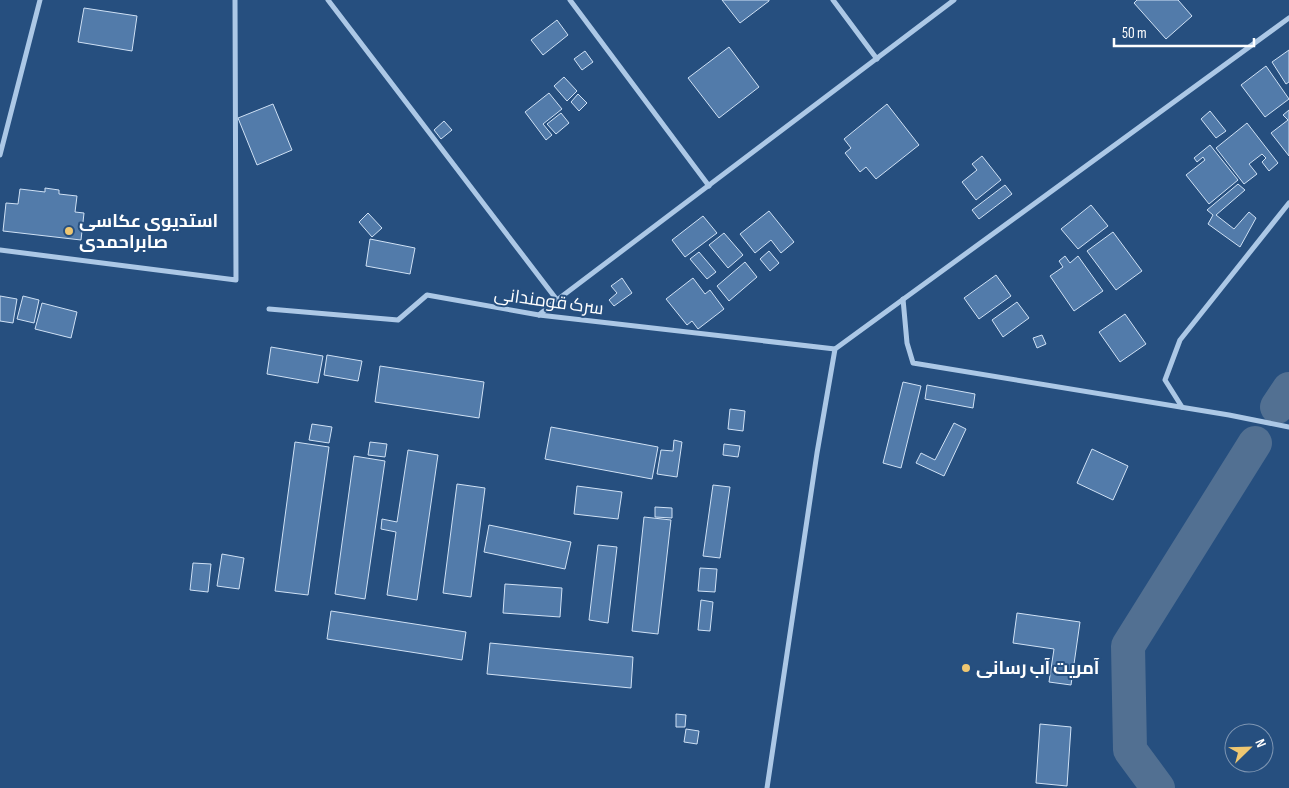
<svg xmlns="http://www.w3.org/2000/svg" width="1289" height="788" viewBox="0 0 1289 788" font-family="'Sofia Sans Condensed',Cairo,sans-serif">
  <rect width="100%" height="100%" fill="#264f7f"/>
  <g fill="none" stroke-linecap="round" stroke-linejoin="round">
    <g stroke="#527092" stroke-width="34">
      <path d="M 1277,407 L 1289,389"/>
      <path d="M 1158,788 L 1130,750 L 1128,646 L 1255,443"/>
    </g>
  </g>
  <g fill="#527baa" stroke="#cfe1f5">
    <path d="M 722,0 L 769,0 L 769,1 L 740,23 Z"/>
    <path d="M 1137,0 L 1178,0 L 1192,16 L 1166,39 L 1134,3 Z"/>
    <path d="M 84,8 L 137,16 L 132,51 L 78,42 Z"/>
    <path d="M 557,20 L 568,35 L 543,55 L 531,40 Z"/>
    <path d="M 729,47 L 759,87 L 719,118 L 688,78 Z"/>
    <path d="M 1289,50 L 1289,82 L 1286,84 L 1272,62 Z"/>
    <path d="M 585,51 L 593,62 L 582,70 L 574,59 Z"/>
    <path d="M 1266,66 L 1289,99 L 1265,117 L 1241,85 Z"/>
    <path d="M 564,77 L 577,91 L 567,101 L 554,86 Z"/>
    <path d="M 549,93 L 562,109 L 543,124 L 552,135 L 546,140 L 525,112 Z"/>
    <path d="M 578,94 L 587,103 L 579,111 L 571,102 Z"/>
    <path d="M 273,104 L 292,150 L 257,165 L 238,118 Z"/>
    <path d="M 887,104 L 919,145 L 876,179 L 866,167 L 860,172 L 845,153 L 851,148 L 844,139 Z"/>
    <path d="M 1289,110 L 1289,156 L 1271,133 L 1288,120 L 1283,115 Z"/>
    <path d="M 1210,111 L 1226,131 L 1216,138 L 1201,119 Z"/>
    <path d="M 561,113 L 569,123 L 556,134 L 547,124 Z"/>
    <path d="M 444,121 L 452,130 L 441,139 L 434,130 Z"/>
    <path d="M 1247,123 L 1278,163 L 1269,171 L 1262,162 L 1266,158 L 1262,154 L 1249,164 L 1257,174 L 1244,184 L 1216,148 Z"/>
    <path d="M 1210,145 L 1238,180 L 1209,204 L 1186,175 L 1205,160 L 1203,157 L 1197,162 L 1194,158 Z"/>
    <path d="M 982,156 L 1001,180 L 976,200 L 962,182 L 977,170 L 972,164 Z"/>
    <path d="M 1238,184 L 1245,190 L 1216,215 L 1234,229 L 1249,212 L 1256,218 L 1240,247 L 1208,224 L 1213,215 L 1207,210 Z"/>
    <path d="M 1005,185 L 1012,194 L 979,219 L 972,210 Z"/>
    <path d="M 45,188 L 59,190 L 59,194 L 77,196 L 75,212 L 84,213 L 81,240 L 3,231 L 6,203 L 18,204 L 20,189 L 45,192 Z"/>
    <path d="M 1091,205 L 1108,226 L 1078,249 L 1061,229 Z"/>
    <path d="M 769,211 L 794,242 L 781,253 L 771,240 L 755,253 L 740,234 Z"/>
    <path d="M 368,213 L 382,228 L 372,237 L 359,222 Z"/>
    <path d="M 703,216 L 717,233 L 685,257 L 672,240 Z"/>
    <path d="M 1113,232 L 1142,271 L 1116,290 L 1087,251 Z"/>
    <path d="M 724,233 L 743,255 L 728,268 L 709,245 Z"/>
    <path d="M 370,239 L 415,248 L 410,274 L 366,266 Z"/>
    <path d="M 769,251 L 779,263 L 770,271 L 760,259 Z"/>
    <path d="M 699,252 L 716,272 L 707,279 L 690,259 Z"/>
    <path d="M 1065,256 L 1070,263 L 1078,256 L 1103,291 L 1074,311 L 1050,276 L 1063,267 L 1059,261 Z"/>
    <path d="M 745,262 L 757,277 L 729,301 L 717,286 Z"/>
    <path d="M 996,275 L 1011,296 L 979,319 L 964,298 Z"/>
    <path d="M 622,278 L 632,293 L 614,306 L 609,300 L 617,293 L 611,286 Z"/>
    <path d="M 693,278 L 705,294 L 710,290 L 724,309 L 698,329 L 692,321 L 687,325 L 666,299 Z"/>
    <path d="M 0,296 L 17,299 L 13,323 L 0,321 Z"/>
    <path d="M 23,296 L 39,300 L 34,323 L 17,319 Z"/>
    <path d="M 1017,302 L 1029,318 L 1003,337 L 992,320 Z"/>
    <path d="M 42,303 L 77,312 L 71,338 L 35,329 Z"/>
    <path d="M 1125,314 L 1146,344 L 1120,362 L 1099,332 Z"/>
    <path d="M 1042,335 L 1046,344 L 1037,348 L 1033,338 Z"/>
    <path d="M 271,347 L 323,356 L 318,383 L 267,374 Z"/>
    <path d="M 327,355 L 362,361 L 358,381 L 324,375 Z"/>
    <path d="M 380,366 L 484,382 L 479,418 L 375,402 Z"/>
    <path d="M 903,382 L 921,386 L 901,468 L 883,463 Z"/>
    <path d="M 927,385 L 975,394 L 973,408 L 925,399 Z"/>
    <path d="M 730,409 L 745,411 L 743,431 L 728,429 Z"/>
    <path d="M 954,423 L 966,429 L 944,476 L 916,463 L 921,453 L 935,460 Z"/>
    <path d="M 312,424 L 332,427 L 329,443 L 309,440 Z"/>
    <path d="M 551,427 L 658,447 L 652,479 L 545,459 Z"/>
    <path d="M 674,440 L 682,442 L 677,477 L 657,474 L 661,450 L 673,451 Z"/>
    <path d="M 295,442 L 329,447 L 308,595 L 275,591 Z"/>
    <path d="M 370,442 L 387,444 L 385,457 L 368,455 Z"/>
    <path d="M 724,444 L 740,446 L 738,457 L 723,455 Z"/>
    <path d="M 1092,449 L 1128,466 L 1113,500 L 1077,483 Z"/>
    <path d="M 408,450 L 438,455 L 417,600 L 387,595 L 396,532 L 381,529 L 382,519 L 397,522 Z"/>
    <path d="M 354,456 L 385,461 L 365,599 L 335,594 Z"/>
    <path d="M 457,484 L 485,488 L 471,597 L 443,593 Z"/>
    <path d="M 713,485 L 730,487 L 720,558 L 703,556 Z"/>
    <path d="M 577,486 L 622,492 L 618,519 L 574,514 Z"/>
    <path d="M 655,507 L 672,508 L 672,518 L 655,517 Z"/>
    <path d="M 644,517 L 671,520 L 658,634 L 632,631 Z"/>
    <path d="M 489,525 L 571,542 L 565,569 L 484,552 Z"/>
    <path d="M 598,545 L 617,547 L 608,623 L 589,620 Z"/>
    <path d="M 222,554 L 244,558 L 239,589 L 217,586 Z"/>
    <path d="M 193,563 L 211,564 L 208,592 L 190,590 Z"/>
    <path d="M 700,568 L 717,569 L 715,592 L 698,591 Z"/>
    <path d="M 505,584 L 562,588 L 560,617 L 503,613 Z"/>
    <path d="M 701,600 L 713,602 L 710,631 L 698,630 Z"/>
    <path d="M 331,611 L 466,632 L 462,660 L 327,639 Z"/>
    <path d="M 1017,613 L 1080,622 L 1071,685 L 1049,682 L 1054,649 L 1013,643 Z"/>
    <path d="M 490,643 L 633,657 L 631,688 L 487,674 Z"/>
    <path d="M 676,714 L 686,715 L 685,727 L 676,727 Z"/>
    <path d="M 1040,724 L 1071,727 L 1067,786 L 1036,783 Z"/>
    <path d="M 686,729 L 699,731 L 697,744 L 684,742 Z"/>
  </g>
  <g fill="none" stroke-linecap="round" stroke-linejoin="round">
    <g stroke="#acc8e6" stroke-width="5">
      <path d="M 328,0 L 557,300"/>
      <path d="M 570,0 L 709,186"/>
      <path d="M 833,0 L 877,59"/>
      <path d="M 0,155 L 40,0"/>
      <path d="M 0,250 L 236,280 L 235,0"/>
      <path d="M 903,299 L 907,343 L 913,363 L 1229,415 L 1289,427"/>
      <path d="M 269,309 L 398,320 L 427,295 L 539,315 L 835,349"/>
      <path d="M 539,315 L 557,300 L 954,0"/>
      <path d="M 1182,407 L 1165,380 L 1180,340 L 1289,203"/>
      <path d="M 767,788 L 817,453 L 835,349 L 1289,18"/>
    </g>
  </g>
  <g fill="#efc771" stroke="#264f7f" stroke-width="2">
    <circle cx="69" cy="231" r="5"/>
    <circle cx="966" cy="668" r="5"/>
  </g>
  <g text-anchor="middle" stroke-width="4" stroke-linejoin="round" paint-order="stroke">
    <g font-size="18" font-weight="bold" fill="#fff" stroke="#264f7f" text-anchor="start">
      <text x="79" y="227">استدیوی عکاسی<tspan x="79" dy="21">صابراحمدی</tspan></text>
      <text x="976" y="674">آمریت آب رسانی</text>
    </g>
    <g font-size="18" fill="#fff" stroke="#264f7f">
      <text transform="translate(549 301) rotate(8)" y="6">سرک قومندانی</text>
    </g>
  </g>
  <g transform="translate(1249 748) rotate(67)"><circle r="24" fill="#264f7f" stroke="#7d95b2"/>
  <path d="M0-4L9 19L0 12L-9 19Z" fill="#efc771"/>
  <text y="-8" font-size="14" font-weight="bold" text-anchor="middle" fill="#ffffff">N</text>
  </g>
  <path d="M1114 38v8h140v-8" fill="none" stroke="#ffffff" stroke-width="2.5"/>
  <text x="1122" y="38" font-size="15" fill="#ffffff" stroke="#264f7f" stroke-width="4" paint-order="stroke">50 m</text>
</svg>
